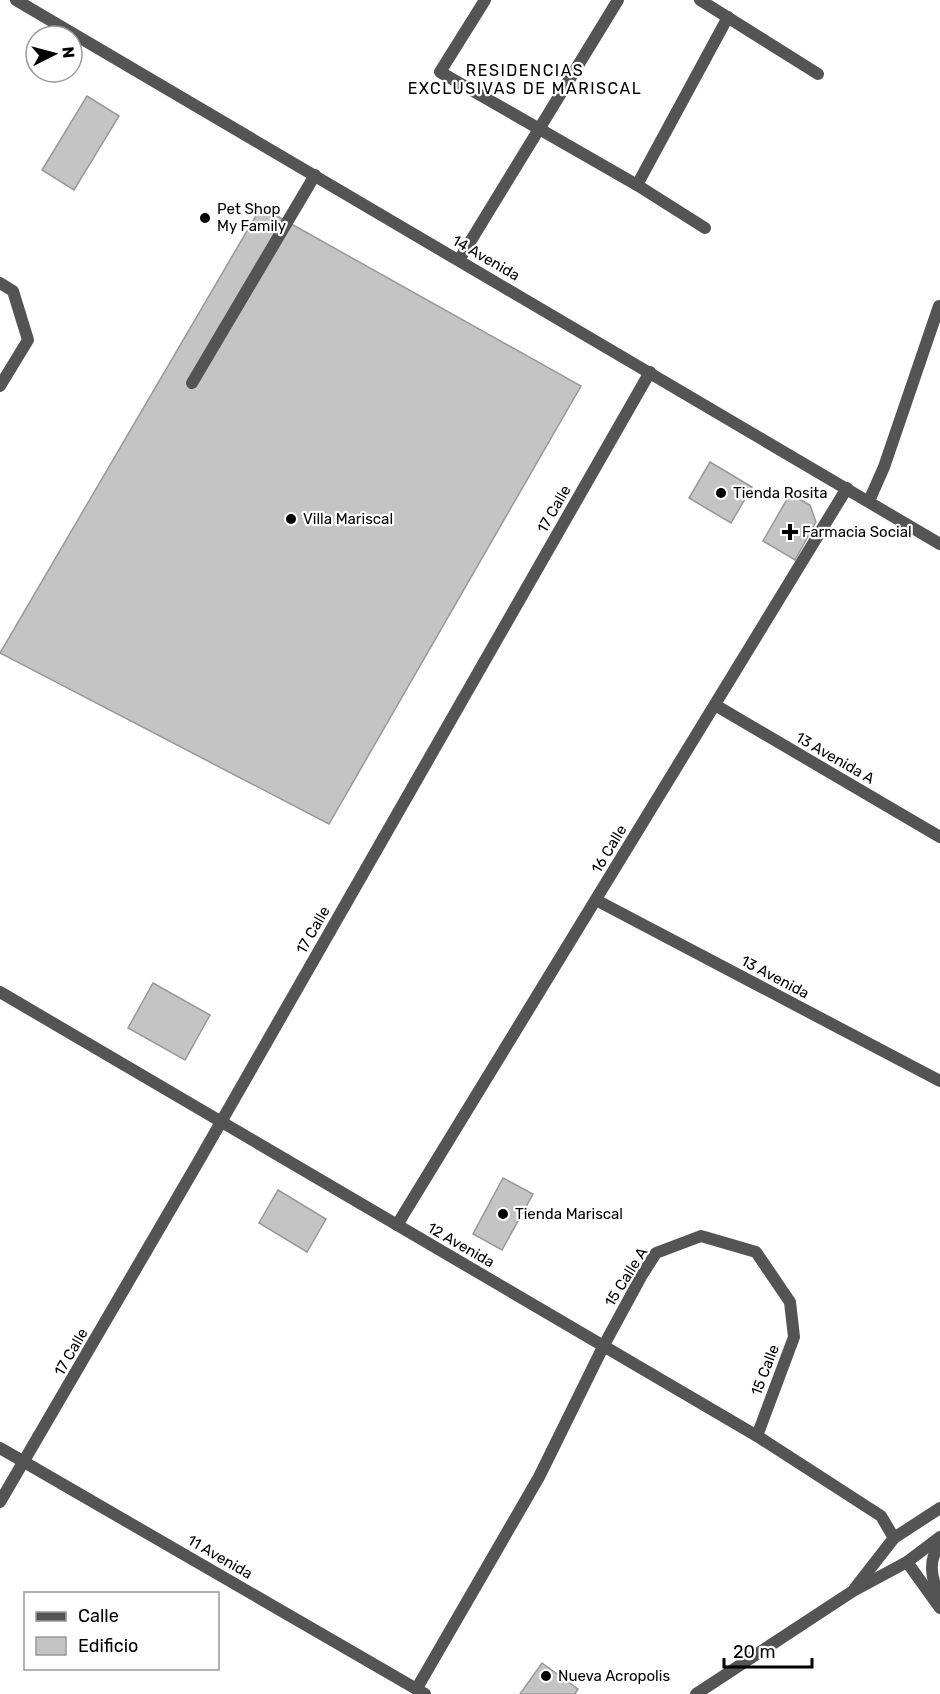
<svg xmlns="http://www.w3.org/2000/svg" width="940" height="1694" viewBox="0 0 940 1694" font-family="Rubik,sans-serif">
  <rect width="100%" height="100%" fill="#fff"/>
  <g fill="#c4c4c4" stroke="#989898" stroke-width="1.5">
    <path d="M 87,96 L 119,116 L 74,190 L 42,170 Z"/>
    <path d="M 261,207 L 581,386 L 329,824 L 0,653 Z"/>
    <path d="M 710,462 L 752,487 L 731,523 L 689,498 Z"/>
    <path d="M 790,494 L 810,505 L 816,522 L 795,560 L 763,541 Z"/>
    <path d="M 153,983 L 210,1015 L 185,1060 L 128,1028 Z"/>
    <path d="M 503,1178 L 533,1194 L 502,1250 L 473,1234 Z"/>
    <path d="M 278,1190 L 326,1219 L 307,1252 L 259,1223 Z"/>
    <path d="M 542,1663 L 578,1689 L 575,1694 L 520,1694 Z"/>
  </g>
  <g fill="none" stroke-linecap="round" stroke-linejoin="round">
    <path stroke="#545454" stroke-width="12" d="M 869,501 L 884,467 L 939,306"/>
    <g stroke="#545454" stroke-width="12">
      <path d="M 16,0 L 940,544"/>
      <path d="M 485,0 L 440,72 L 637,185 L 705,228"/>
      <path d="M 700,0 L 818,74"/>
      <path d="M 637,185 L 728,17"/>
      <path d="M 459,260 L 618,0"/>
      <path d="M 0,283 L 13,291 L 28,340 L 0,386"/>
      <path d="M 192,383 L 315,175"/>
      <path d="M 715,705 L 940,837"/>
      <path d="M 596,900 L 940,1081"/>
      <path d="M 0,992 L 757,1436 L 881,1516 L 894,1538"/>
      <path d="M 397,1225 L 847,488"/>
      <path d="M 0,1448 L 425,1694"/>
      <path d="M 0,1502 L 197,1164 L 650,372"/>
      <path d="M 907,1562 L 940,1608"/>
      <path d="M 417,1688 L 539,1477 L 604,1345 L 642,1275 L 656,1253 L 701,1236 L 756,1252 L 790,1302 L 794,1337 L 757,1436"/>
    </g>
    <g stroke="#545454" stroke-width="12">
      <path d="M 940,1545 C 927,1560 932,1581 940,1597"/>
      <path d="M 855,1588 L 894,1538 L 940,1508"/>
      <path d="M 696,1694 L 853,1591 L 907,1562 L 940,1537"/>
    </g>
  </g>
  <g fill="#000" stroke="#fff" stroke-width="2">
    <circle cx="205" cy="218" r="6"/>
    <circle cx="721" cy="493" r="6"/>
    <circle cx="291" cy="519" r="6"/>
    <path d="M787 523h6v6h6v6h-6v6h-6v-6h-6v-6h6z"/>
    <circle cx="503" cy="1214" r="6"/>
    <circle cx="546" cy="1676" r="6"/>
  </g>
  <g text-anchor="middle" stroke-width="4.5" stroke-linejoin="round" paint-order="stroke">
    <g font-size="15" fill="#000" stroke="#fff" text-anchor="start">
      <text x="217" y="214">Pet Shop<tspan x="217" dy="17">My Family</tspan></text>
      <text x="733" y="498">Tienda Rosita</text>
      <text x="303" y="524">Villa Mariscal</text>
      <text x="802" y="537">Farmacia Social</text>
      <text x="515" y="1219">Tienda Mariscal</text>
      <text x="558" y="1681">Nueva Acropolis</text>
    </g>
    <g font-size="15" fill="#000" stroke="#fff">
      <text transform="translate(486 258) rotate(30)" y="5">14 Avenida</text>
      <text transform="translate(554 509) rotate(-60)" y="5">17 Calle</text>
      <text transform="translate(835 758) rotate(30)" y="5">13 Avenida A</text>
      <text transform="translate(609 849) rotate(-59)" y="5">16 Calle</text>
      <text transform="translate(313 930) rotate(-60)" y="5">17 Calle</text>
      <text transform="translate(775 977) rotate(28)" y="5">13 Avenida</text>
      <text transform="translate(461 1245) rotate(30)" y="5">12 Avenida</text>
      <text transform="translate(626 1277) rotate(-58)" y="5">15 Calle A</text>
      <text transform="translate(71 1352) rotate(-60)" y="5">17 Calle</text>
      <text transform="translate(765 1370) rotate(-69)" y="5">15 Calle</text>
      <text transform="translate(220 1557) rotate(30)" y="5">11 Avenida</text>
    </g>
    <g font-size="16" letter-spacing="1.5" fill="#000" stroke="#fff">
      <text x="525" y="76">RESIDENCIAS<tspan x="525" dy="18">EXCLUSIVAS DE MARISCAL</tspan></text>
    </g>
  </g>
  <rect x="24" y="1592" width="195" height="78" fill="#ffffff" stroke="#999999" stroke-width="1.5"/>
  <rect x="36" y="1612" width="30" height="9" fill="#545454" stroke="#999999" stroke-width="1.5"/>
  <text x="78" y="1622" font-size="18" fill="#000000">Calle</text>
  <rect x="36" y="1637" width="30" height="18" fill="#c4c4c4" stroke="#999999" stroke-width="1.5"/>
  <text x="78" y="1652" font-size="18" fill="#000000">Edificio</text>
  <g transform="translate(54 54) rotate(84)"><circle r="28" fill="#ffffff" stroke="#999999" stroke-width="1.5"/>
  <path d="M0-4.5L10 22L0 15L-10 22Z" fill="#000000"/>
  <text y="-9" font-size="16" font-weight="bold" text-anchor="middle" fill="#000000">N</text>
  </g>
  <path d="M724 1658v9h88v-9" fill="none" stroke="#000000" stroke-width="3"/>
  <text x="733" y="1658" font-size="18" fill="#000000" stroke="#ffffff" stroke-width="4.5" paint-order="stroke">20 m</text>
</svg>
